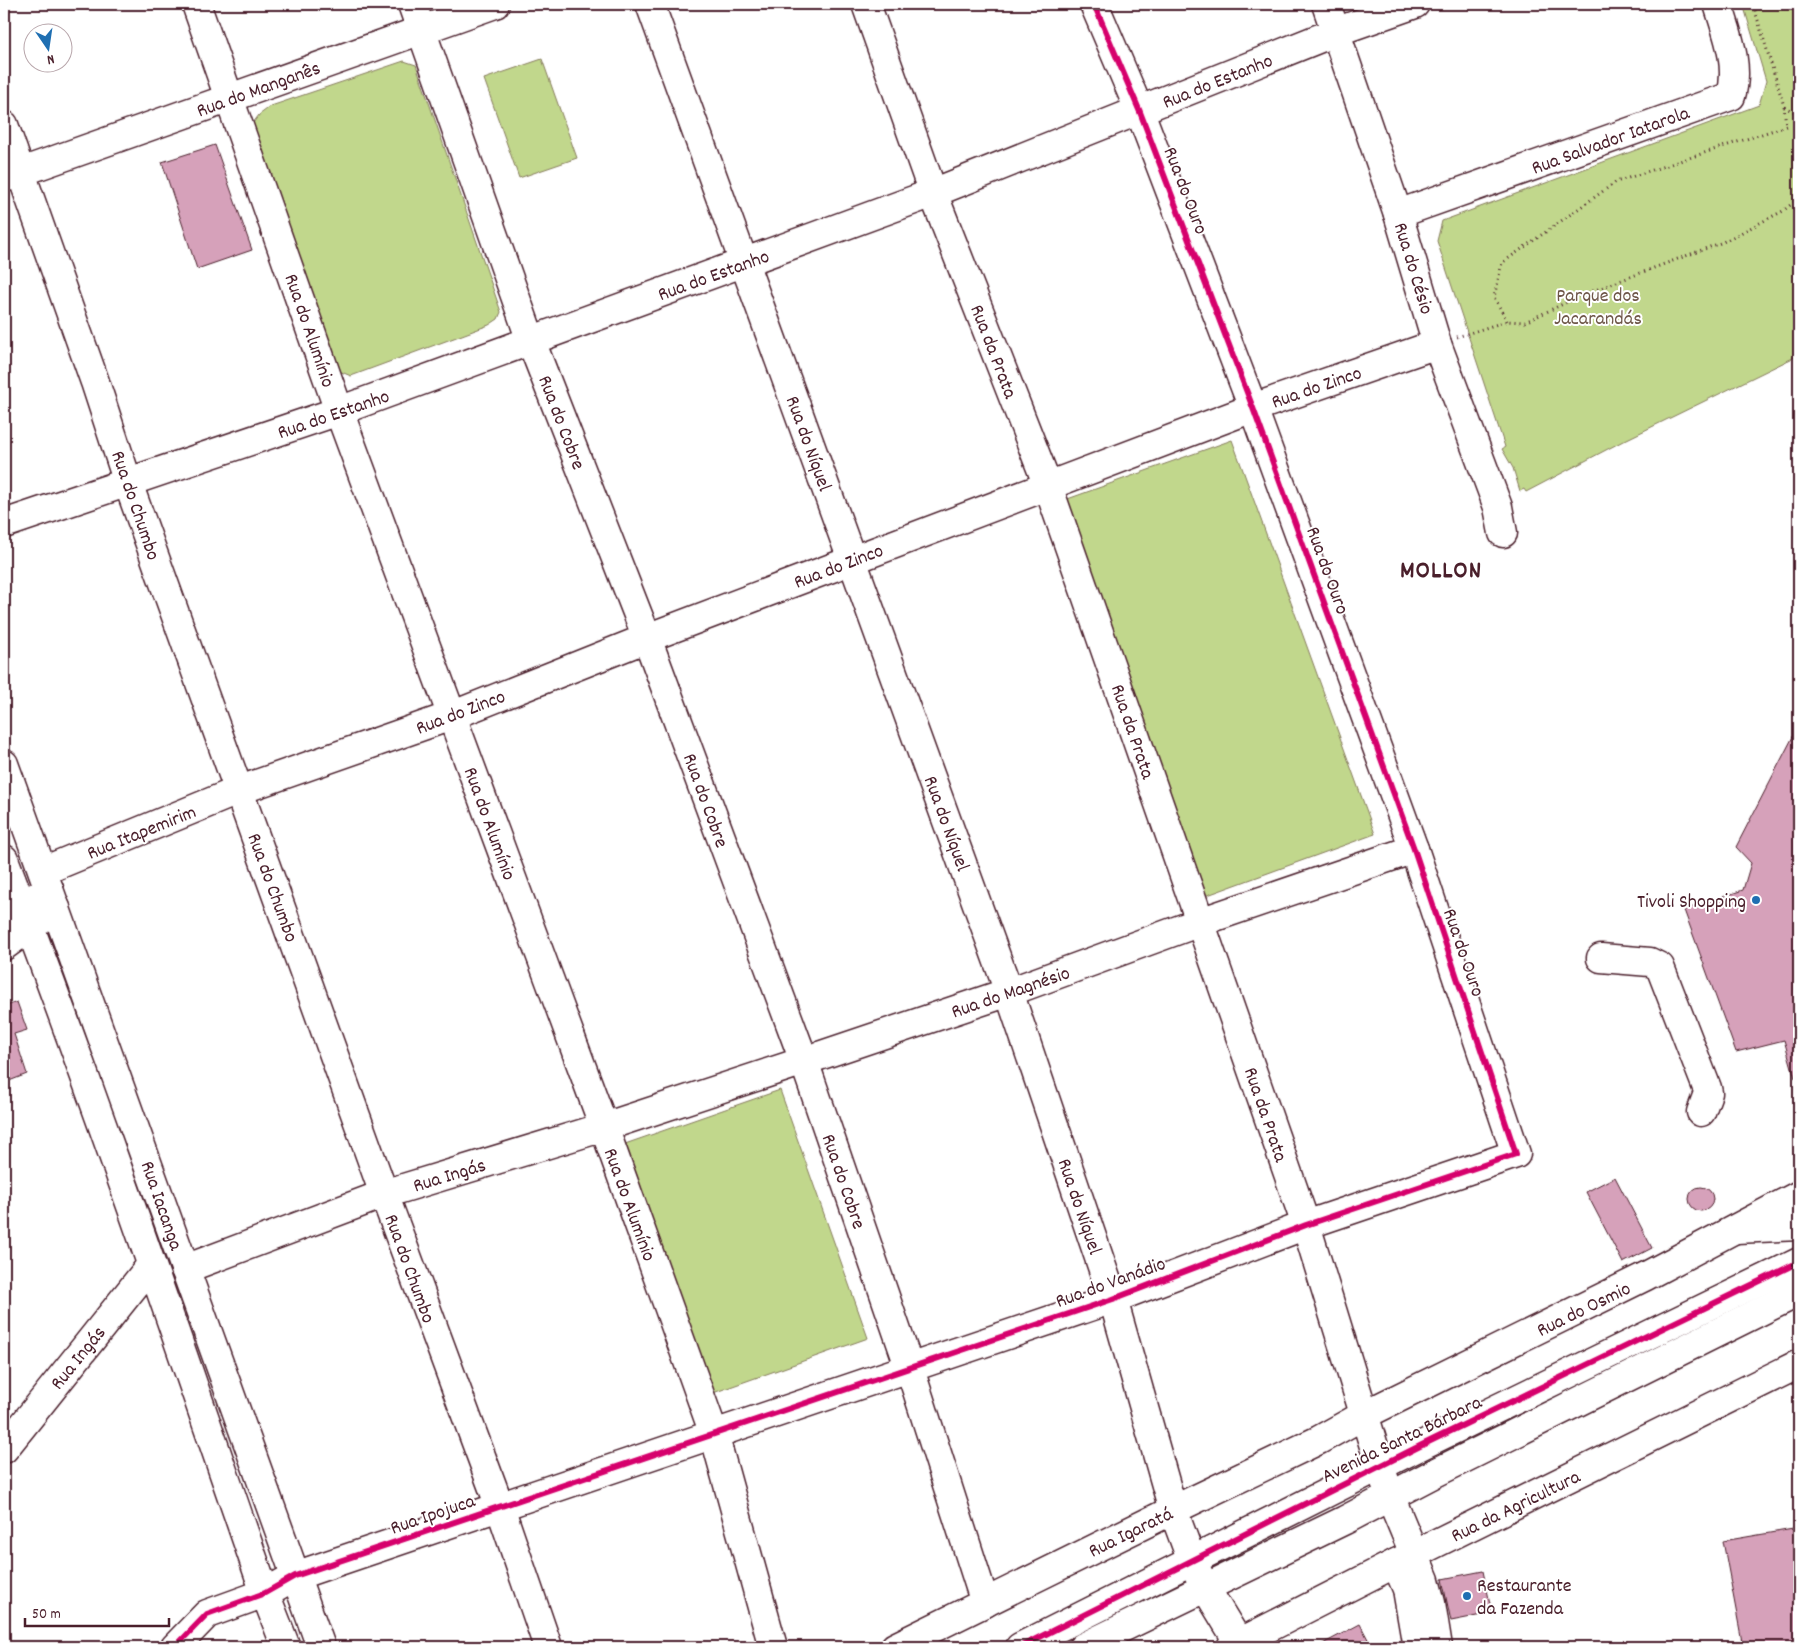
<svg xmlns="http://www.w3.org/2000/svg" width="1803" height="1651" viewBox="0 0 1803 1651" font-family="Dekko,sans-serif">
  <rect width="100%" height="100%" fill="#fff"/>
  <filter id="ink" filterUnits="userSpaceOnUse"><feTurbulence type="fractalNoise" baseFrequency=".02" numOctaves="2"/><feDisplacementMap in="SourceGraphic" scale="10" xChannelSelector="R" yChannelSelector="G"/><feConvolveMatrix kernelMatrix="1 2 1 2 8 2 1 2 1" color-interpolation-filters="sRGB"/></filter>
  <g filter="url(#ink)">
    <g fill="#c1d78c" stroke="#867b5c">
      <path d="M 1743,4 L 1799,4 L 1799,355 L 1625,440 L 1526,492 L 1524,489 L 1520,491 L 1513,468 L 1502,449 L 1505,447 L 1437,241 L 1442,221 L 1759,105 L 1766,81 Z"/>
      <path d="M 542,59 L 577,158 L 519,178 L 484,79 Z"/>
      <path d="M 404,61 L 416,65 L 501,312 L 498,319 L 489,325 L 351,376 L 339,371 L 250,127 L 259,115 L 271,106 Z"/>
      <path d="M 1232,440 L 1375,834 L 1205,896 L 1062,501 Z"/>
      <path d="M 780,1090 L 868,1338 L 713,1393 L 625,1144 Z"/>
    </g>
    <g fill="#d6a1ba" stroke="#4a1f2b">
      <path d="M 215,145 L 252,250 L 197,269 L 162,162 Z"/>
      <path d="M 1799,725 L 1799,1078 L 1795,1078 L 1784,1040 L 1736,1052 L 1684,910 L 1743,890 L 1751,863 L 1736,847 Z"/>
      <path d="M 17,1002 L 27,1030 L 14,1034 L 27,1074 L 4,1083 L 4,1007 Z"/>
      <path d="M 1615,1177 L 1652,1248 L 1623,1263 L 1586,1192 Z"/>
      <circle cx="1701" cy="1199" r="12"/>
      <path d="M 1799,1528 L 1799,1647 L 1743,1647 L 1723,1541 Z"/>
      <path d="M 1483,1571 L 1492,1613 L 1451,1621 L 1442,1579 Z"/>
      <path d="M 1360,1624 L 1372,1647 L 1317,1647 Z"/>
    </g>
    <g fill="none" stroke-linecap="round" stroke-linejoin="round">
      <defs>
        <g id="minor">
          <path d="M 196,4 L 339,411 L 604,1127 L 714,1434 L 773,1647"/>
          <path d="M 412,4 L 531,341 L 647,638 L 804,1061 L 910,1369 L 985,1603"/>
          <path d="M 650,4 L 1009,992 L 1113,1299 L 1173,1510 L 1192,1561 L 1205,1587 L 1239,1643"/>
          <path d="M 866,4 L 933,193 L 1048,486 L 1306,1225 L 1380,1466 L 1390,1496 L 1425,1580 L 1431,1603 L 1438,1647"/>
          <path d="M 1326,4 L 1398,214 L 1437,344 L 1498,507 L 1503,533"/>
          <path d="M 4,125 L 95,382 L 128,483 L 384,1194 L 500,1507 L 548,1647"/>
          <path d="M 4,178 L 495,4"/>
          <path d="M 1398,214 L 1731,96 C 1740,64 1727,34 1718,4"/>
          <path d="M 4,524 L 339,411 L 933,193 L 1335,32 L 1415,4"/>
          <path d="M 43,871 L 240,790 L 451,716 L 647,638 L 1253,408 L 1437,344"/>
          <path d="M 4,916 L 49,889"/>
          <path d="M 4,946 L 56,908"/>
          <path d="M 1601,958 L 1650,962 L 1660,967 L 1707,1088 L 1708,1093 L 1701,1112"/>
          <path d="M 185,1269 L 384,1194 L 604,1127 L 804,1061 L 1009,992 L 1200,922 L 1414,849"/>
          <path d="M 4,1449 L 151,1265"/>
          <path d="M 1396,1563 L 1407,1589 L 1417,1647"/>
          <path d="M 175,1647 L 207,1614 L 265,1593 L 295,1576 L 1113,1299 L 1306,1225 L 1516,1154 L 1414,849 L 1253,408 L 1140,112 L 1094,4"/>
          <path d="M 895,1647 L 1173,1510 L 1319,1440 L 1364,1415 L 1646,1276 L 1799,1195"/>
          <path d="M 1231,1647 L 1396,1563 L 1799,1364"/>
        </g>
        <g id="major">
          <path d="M 4,764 L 321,1647"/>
          <path d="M 4,859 C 97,1101 180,1347 265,1593 L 286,1647"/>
          <path d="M 1736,1229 L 1799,1226"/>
          <path d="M 1020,1647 L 1422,1445 L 1799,1262"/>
          <path d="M 1083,1647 L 1345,1520 L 1433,1474 L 1799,1292"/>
        </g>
      </defs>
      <use href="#minor" stroke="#4a1f2b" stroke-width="31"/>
      <use href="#major" stroke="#4a1f2b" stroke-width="31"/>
      <g stroke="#4a1f2b" stroke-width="3" stroke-dasharray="1 4" stroke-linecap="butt">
        <path d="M 1784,107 L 1799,114"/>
        <path d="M 1507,321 L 1494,297 L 1502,263 L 1616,182 L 1786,126 L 1784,106 L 1753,4"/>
        <path d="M 1457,337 L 1507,321 L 1525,322 L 1582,295 L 1723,242 L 1783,211 L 1799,198"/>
      </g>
      <use href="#minor" stroke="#fff" stroke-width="28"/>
      <use href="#major" stroke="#fff" stroke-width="28"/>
      <defs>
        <g id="cycleway">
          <path d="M 175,1647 L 207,1614 L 265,1593 L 295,1576 L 1113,1299 L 1306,1225 L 1516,1154 L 1414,849 L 1253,408 L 1140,112 L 1094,4"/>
          <path d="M 1020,1647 L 1422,1445 L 1799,1262"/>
        </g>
      </defs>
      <use href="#cycleway" stroke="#fff" stroke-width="9"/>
      <use href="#cycleway" stroke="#d6006c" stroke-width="6"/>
    </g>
  </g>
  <g fill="#1f6fb2" stroke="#fff" stroke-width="2">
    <circle cx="1756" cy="900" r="5"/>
    <circle cx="1467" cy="1596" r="5"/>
  </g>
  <g text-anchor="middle" stroke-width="4" stroke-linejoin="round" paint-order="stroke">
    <g font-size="20" fill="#4a1f2b" stroke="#fff">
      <text transform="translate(1217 80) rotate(-22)" y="7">Rua do Estanho</text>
      <text transform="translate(258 88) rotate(-20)" y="7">Rua do Manganês</text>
      <text transform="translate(1610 139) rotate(-20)" y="7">Rua Salvador Iatarola</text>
      <text transform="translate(1187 190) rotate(69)" y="7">Rua do Ouro</text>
      <text transform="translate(1415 268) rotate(73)" y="7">Rua do Césio</text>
      <text transform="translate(713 274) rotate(-20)" y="7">Rua do Estanho</text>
      <text transform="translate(311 330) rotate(71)" y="7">Rua do Alumínio</text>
      <text transform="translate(995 351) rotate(69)" y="7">Rua da Prata</text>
      <text transform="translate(1316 386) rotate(-19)" y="7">Rua do Zinco</text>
      <text transform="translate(333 413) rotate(-19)" y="7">Rua do Estanho</text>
      <text transform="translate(563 422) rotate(69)" y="7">Rua do Cobre</text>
      <text transform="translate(810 443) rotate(70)" y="7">Rua do Níquel</text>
      <text transform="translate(137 505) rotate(71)" y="7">Rua do Chumbo</text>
      <text transform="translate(838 565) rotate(-21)" y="7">Rua do Zinco</text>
      <text transform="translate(1329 570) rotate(70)" y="7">Rua do Ouro</text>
      <text transform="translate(460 711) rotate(-21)" y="7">Rua do Zinco</text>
      <text transform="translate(1134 731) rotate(71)" y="7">Rua da Prata</text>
      <text transform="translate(707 800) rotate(70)" y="7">Rua do Cobre</text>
      <text transform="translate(491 823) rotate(70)" y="7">Rua do Alumínio</text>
      <text transform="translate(948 823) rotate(70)" y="7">Rua do Níquel</text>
      <text transform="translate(141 831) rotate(-22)" y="7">Rua Itapemirim</text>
      <text transform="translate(274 887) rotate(70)" y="7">Rua do Chumbo</text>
      <text transform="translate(1465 952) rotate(71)" y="7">Rua do Ouro</text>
      <text transform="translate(1010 991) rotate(-19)" y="7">Rua do Magnésio</text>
      <text transform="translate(1267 1114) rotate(71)" y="7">Rua da Prata</text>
      <text transform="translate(449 1174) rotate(-17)" y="7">Rua Ingás</text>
      <text transform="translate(845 1181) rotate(71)" y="7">Rua do Cobre</text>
      <text transform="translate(631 1204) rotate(70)" y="7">Rua do Alumínio</text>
      <text transform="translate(163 1205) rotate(71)" y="7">Rua Iacanga</text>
      <text transform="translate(1081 1206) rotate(71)" y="7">Rua do Níquel</text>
      <text transform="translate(411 1268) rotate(70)" y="7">Rua do Chumbo</text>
      <text transform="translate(1110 1281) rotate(-20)" y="7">Rua do Vanádio</text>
      <text transform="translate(1583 1308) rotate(-26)" y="7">Rua do Osmio</text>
      <text transform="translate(77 1357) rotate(-51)" y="7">Rua Ingás</text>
      <text transform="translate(1401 1438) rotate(-26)" y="7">Avenida Santa Bárbara</text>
      <text transform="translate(1515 1505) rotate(-26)" y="7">Rua da Agricultura</text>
      <text transform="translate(432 1513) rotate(-19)" y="7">Rua Ipojuca</text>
      <text transform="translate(1130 1531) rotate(-26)" y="7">Rua Igaratá</text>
    </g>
    <g font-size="20" fill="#6e5648" stroke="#fff">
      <text x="1598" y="301">Parque dos<tspan x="1598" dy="23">Jacarandás</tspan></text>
    </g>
    <g font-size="20" fill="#4a1f2b" stroke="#fff" text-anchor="end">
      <text x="1746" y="907">Tivoli Shopping</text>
      <text x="1477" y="1591" text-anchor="start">Restaurante<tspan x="1477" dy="23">da Fazenda</tspan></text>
    </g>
    <g font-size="25" font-weight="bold" letter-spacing="1" fill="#4a1f2b" stroke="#fff">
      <text x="1441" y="577">MOLLON</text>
    </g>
  </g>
  <rect width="1803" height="1651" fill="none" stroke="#fff" stroke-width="20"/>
  <rect x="10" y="10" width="1783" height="1631" fill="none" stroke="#4a1f2b" stroke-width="2" filter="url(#ink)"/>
  <g transform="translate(48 48) rotate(167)"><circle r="24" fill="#ffffff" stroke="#b7a5aa"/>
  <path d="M0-4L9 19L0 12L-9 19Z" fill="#1f6fb2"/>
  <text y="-8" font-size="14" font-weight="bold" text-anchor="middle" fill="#4a1f2b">N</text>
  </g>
  <path d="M25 1618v8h144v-8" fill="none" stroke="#4a1f2b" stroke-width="2.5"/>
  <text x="32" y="1618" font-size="15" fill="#4a1f2b" stroke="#ffffff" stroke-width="4" paint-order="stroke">50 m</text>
</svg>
